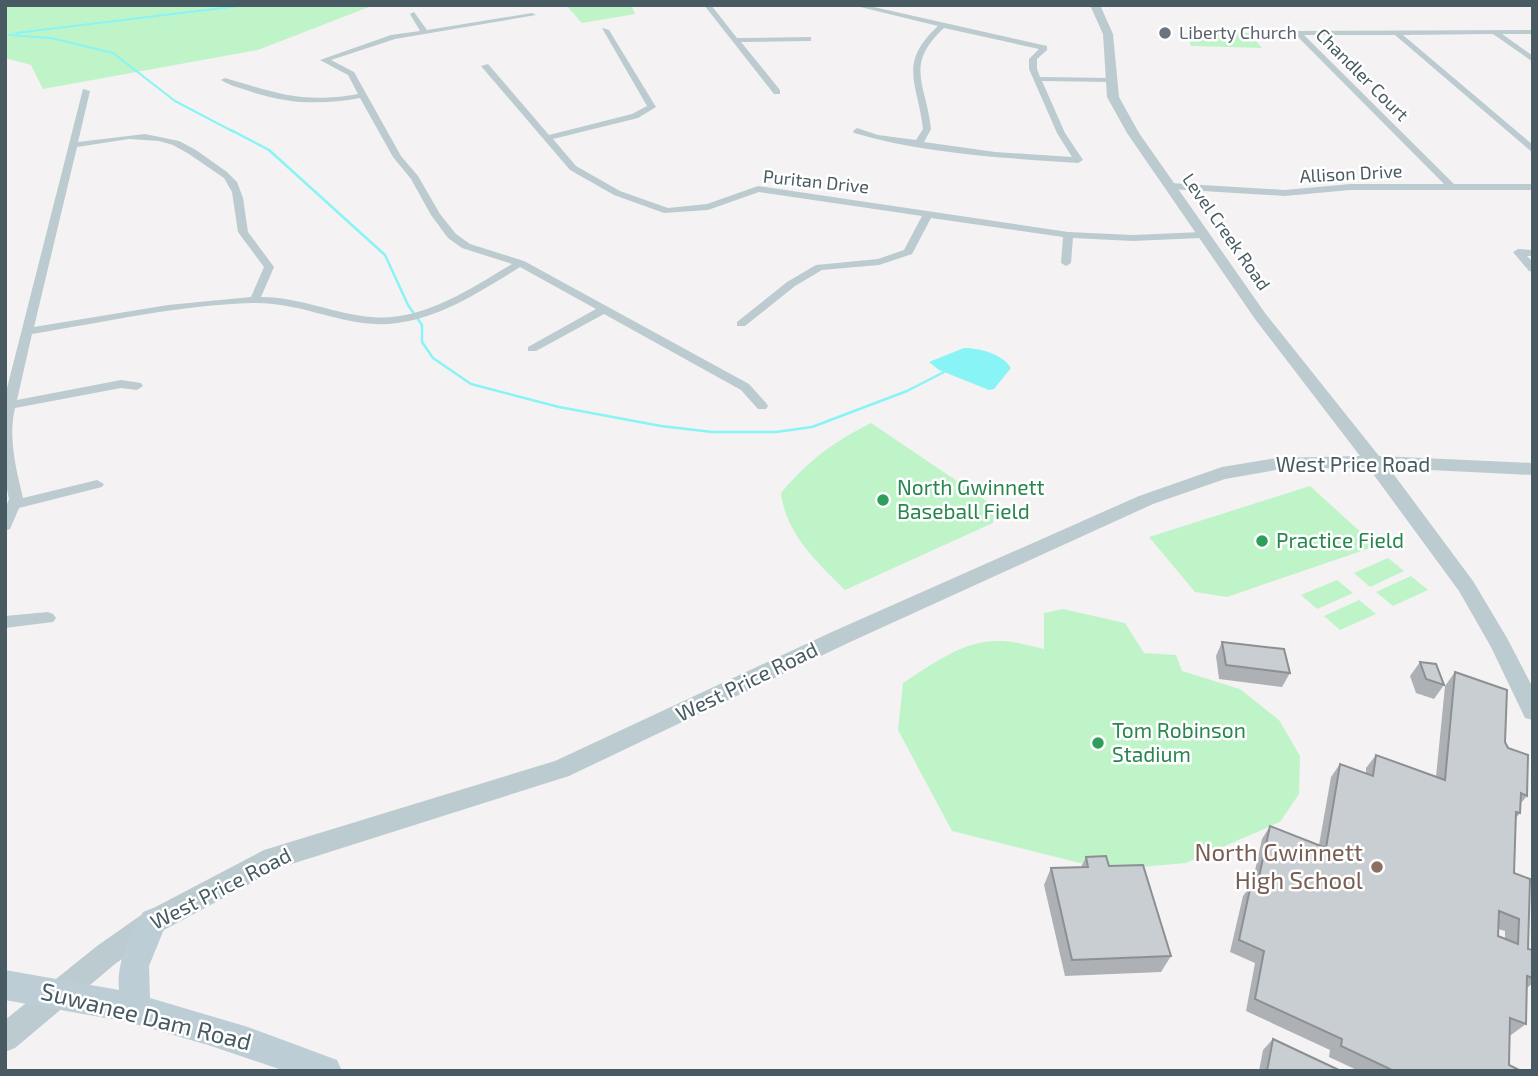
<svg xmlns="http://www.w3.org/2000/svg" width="1538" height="1076" viewBox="0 0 1538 1076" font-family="'Exo 2',sans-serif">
  <rect width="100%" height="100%" fill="#f5f2f3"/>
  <g fill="#bff4c9">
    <path d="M 5,5 L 374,5 L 258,50 L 43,89 L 31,65 L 5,58 Z"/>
    <path d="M 566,5 L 631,5 L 635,14 L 582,23 Z"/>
    <path d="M 1195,31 L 1249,33 L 1262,48 L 1191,46 L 1188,38 Z"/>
    <path d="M 871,423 L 994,506 L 993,523 L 845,590 C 816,561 786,534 781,493 C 810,459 832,443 871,423 Z"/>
    <path d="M 1310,486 L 1376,546 L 1227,597 L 1195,592 L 1149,537 Z"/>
    <path d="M 1388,558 L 1404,571 L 1370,587 L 1354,573 Z"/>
    <path d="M 1411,576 L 1428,590 L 1393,606 L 1376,592 Z"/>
    <path d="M 1337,580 L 1353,593 L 1317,609 L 1301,595 Z"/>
    <path d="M 1359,600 L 1376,614 L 1340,630 L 1324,616 Z"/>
    <path d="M 1063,609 L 1125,623 L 1144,653 L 1176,655 L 1182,671 L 1240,689 L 1279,720 L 1300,756 L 1299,794 L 1280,822 L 1186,863 L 1108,870 L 952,831 L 898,730 L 903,683 C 932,664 965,639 1001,641 C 1015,641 1030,646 1044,649 L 1044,613 Z"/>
  </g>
  <path fill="#88f4f5" d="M 964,348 C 980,348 1002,354 1011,368 L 994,389 L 989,390 L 939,370 L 929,362 Z"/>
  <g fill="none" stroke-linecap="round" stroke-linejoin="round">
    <g stroke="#88f4f5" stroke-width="2">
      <path d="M 16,33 L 247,5"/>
      <path d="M 9,35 L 51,38 L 113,53 L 175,101 L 234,132"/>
    </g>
    <path stroke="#88f4f5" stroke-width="2.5" d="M 231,130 L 269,150 L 385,255 L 408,305 L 422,325 L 422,342 L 433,358 L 471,384 L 559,407 L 661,426 L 712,432 L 776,432 L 812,427 L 907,391 L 944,372"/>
    <g fill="#bccbd0" fill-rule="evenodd">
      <path d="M 704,5 L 711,5 L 737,38 L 811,37 L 811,41 L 808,41 L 741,42 L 780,90 L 780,94 L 774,94 Z"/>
      <path d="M 852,5 L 865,5 L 1047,46 L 1047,50 L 1037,59 L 1037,69 L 1040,77 L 1113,78 L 1114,80 L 1110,82 L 1042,81 L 1065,133 L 1083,160 L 1078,163 C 1005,158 924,154 854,133 L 853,131 L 857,128 L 878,135 L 916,140 L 923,129 C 918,83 897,64 938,26 ZM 944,28 L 1039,49 L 1029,59 L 1029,69 L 1057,133 L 1072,157 L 995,152 L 924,142 L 931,129 C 926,83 904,65 944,28 Z"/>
      <path d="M 414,12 L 427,30 L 532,13 L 536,15 L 395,39 L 331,60 L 354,72 L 401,156 L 418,176 L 440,214 L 456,234 L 470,244 L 524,261 L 749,384 L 766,403 L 768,406 L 766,409 L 758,409 L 741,390 L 604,314 L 536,351 L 528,351 L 528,347 L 596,309 L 520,267 C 473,296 421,331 363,323 C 326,318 292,302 253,303 C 179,305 105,322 32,334 L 17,400 L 121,380 L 141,383 L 143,386 L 137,390 L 121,388 L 15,408 C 8,437 16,469 23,498 L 97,480 L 104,484 L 102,487 L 19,508 L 10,529 L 5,531 L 5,509 L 9,499 L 5,479 L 5,396 L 83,89 L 90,91 L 78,142 L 145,134 L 179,141 L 196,150 L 227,172 L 237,182 L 243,198 L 248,232 L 274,267 L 261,297 C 296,297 328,311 362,316 C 418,325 466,291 512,264 L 462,248 L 448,238 L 431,215 L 411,179 L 393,157 L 360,98 C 322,105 289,104 252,92 C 241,88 230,86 221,80 L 225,78 C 277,93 302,104 358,94 L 348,75 L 320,60 L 391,35 L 420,31 L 410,14 ZM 129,139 L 159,141 L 173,145 L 189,154 L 224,178 L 232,192 L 238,232 L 264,267 L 251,297 L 168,305 L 34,327 L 77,147 Z"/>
      <path d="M 602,28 L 609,30 L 656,107 L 638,118 L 553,139 L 576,166 L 620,191 L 668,208 L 707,204 L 758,186 L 1068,232 L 1133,235 L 1201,232 L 1206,235 L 1201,238 L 1133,241 L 1073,238 L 1071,263 L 1066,266 L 1061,263 L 1063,237 L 931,218 L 912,254 L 879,265 L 822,270 L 795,286 L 745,326 L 737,326 L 737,322 L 787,282 L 816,265 L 878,259 L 904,250 L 922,216 L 759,192 L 708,210 L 664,213 L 614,195 L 570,170 L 481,66 L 488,64 L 549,135 L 632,114 L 647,106 Z"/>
      <path d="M 1533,30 L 1533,34 L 1502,34 L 1533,56 L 1533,62 L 1493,34 L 1403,35 L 1533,145 L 1533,153 L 1395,35 L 1304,35 L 1454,184 L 1533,184 L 1533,190 L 1350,190 L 1285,196 L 1170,189 L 1165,186 L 1170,183 L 1285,190 L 1350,184 L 1444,184 L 1294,33 L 1298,31 Z"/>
      <path d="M 1518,249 L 1533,250 L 1533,256 L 1527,256 L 1533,262 L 1533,272 L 1529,271 L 1513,252 Z"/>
      <path d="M 48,612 L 53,614 L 56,618 L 53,622 L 5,628 L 5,616 Z"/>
    </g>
    <path fill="#bccbd0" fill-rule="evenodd" d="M 1090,5 L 1100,5 L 1113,34 L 1119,97 L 1139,133 L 1265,313 L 1379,456 L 1533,463 L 1533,475 L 1389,468 L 1473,581 L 1507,638 L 1533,688 L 1533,720 L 1525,718 L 1491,647 L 1459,591 L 1368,467 L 1276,470 L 1225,479 L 1153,504 L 848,643 L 569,776 L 279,868 L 162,931 L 115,964 L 15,1048 L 5,1052 L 5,1020 L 97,946 L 144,913 L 264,850 L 555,761 L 834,631 L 1139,496 L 1222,467 L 1276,458 L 1360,456 L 1255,319 L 1127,133 L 1107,97 L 1103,34 Z"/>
    <path fill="#bdcdd5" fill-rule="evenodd" d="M 153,908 L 163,912 L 167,922 L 149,966 L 150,998 L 248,1027 L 337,1060 L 342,1071 L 285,1071 L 208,1045 L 128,1022 L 5,1000 L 5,970 L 119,990 C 116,962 130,937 143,912 Z"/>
  </g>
  <g fill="#adb1b5" fill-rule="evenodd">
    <path d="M 1222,642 L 1290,673 L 1282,687 L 1219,679 L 1216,656 Z"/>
    <path d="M 1420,662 L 1444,685 L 1434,699 L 1416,693 L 1410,676 Z"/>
    <path d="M 1455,672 L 1505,742 L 1527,796 L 1521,803 L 1520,813 L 1516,818 L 1514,873 L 1528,949 L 1533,950 L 1533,983 L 1527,988 L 1526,1024 L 1511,1035 L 1510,1035 L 1509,1065 L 1521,1071 L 1359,1071 L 1329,1057 L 1330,1050 L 1246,1011 L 1255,963 L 1230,952 L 1243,896 L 1252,884 L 1262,839 L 1270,826 L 1319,845 L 1331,777 L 1340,764 L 1366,773 L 1366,768 L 1376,755 L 1436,777 L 1445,686 ZM 1498,929 L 1505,931 L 1505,939 L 1498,936 Z"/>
    <path d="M 1086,857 L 1109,866 L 1171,956 L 1161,972 L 1065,976 L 1044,885 L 1051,868 L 1081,867 Z"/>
    <path d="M 1273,1039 L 1341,1071 L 1259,1071 L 1263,1050 Z"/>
  </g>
  <g fill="#c9ced2" stroke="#8d9093" stroke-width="2" fill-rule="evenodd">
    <path d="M 1222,642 L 1284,649 L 1290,673 L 1226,665 Z"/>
    <path d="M 1420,662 L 1436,664 L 1444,685 L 1426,679 Z"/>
    <path d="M 1455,672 L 1507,690 L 1505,742 L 1508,748 L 1528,755 L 1527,796 L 1521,793 L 1520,813 L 1516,812 L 1514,873 L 1530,879 L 1528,949 L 1533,950 L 1533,978 L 1527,976 L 1526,1024 L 1510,1018 L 1509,1065 L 1521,1071 L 1394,1071 L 1341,1046 L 1342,1039 L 1255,999 L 1264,951 L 1239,940 L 1251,884 L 1257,886 L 1270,826 L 1326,848 L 1340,764 L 1373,776 L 1376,755 L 1445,780 ZM 1499,911 L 1519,919 L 1518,944 L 1498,936 Z"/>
    <path d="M 1106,856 L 1109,866 L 1143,865 L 1171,956 L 1072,960 L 1051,868 L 1088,867 L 1086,857 Z"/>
    <path d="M 1273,1039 L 1341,1071 L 1267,1071 Z"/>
  </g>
  <circle fill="#6b7280" stroke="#fff" stroke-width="2.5" cx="1165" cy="33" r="7"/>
  <g fill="#2e9e5b" stroke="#fff" stroke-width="2.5">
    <circle cx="883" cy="500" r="7"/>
    <circle cx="1262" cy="541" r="7"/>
    <circle cx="1098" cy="743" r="7"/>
  </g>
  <circle fill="#8d6e63" stroke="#fff" stroke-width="2.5" cx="1377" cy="867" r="7"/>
  <g text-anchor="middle" stroke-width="5" stroke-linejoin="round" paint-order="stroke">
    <g font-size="18" fill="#5b616d" stroke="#fff" text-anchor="start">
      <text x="1179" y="39">Liberty Church</text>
    </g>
    <g font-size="18" fill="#485b62" stroke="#fff">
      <text transform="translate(1362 75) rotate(45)" y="6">Chandler Court</text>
      <text transform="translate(1351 174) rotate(-3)" y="6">Allison Drive</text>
      <text transform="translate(816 182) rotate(6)" y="6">Puritan Drive</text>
      <text transform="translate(1226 232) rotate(55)" y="6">Level Creek Road</text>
    </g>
    <g font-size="21" fill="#485b62" stroke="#fff">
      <text x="1353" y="472">West Price Road</text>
      <text transform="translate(747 682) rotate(-26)" y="7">West Price Road</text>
      <text transform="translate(221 889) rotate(-27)" y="7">West Price Road</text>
    </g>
    <g font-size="21" fill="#27864d" stroke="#fff" text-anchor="start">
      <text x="897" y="495">North Gwinnett<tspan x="897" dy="24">Baseball Field</tspan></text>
      <text x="1276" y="548">Practice Field</text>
      <text x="1112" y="738">Tom Robinson<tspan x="1112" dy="24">Stadium</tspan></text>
    </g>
    <g font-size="24" fill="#785e54" stroke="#fff" text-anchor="end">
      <text x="1363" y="861">North Gwinnett<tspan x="1363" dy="28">High School</tspan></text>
    </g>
    <g font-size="24" fill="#485b62" stroke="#fff">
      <text transform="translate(146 1017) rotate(14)" y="8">Suwanee Dam Road</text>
    </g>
  </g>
  <rect width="1538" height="1076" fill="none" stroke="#485b62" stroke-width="14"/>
</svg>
